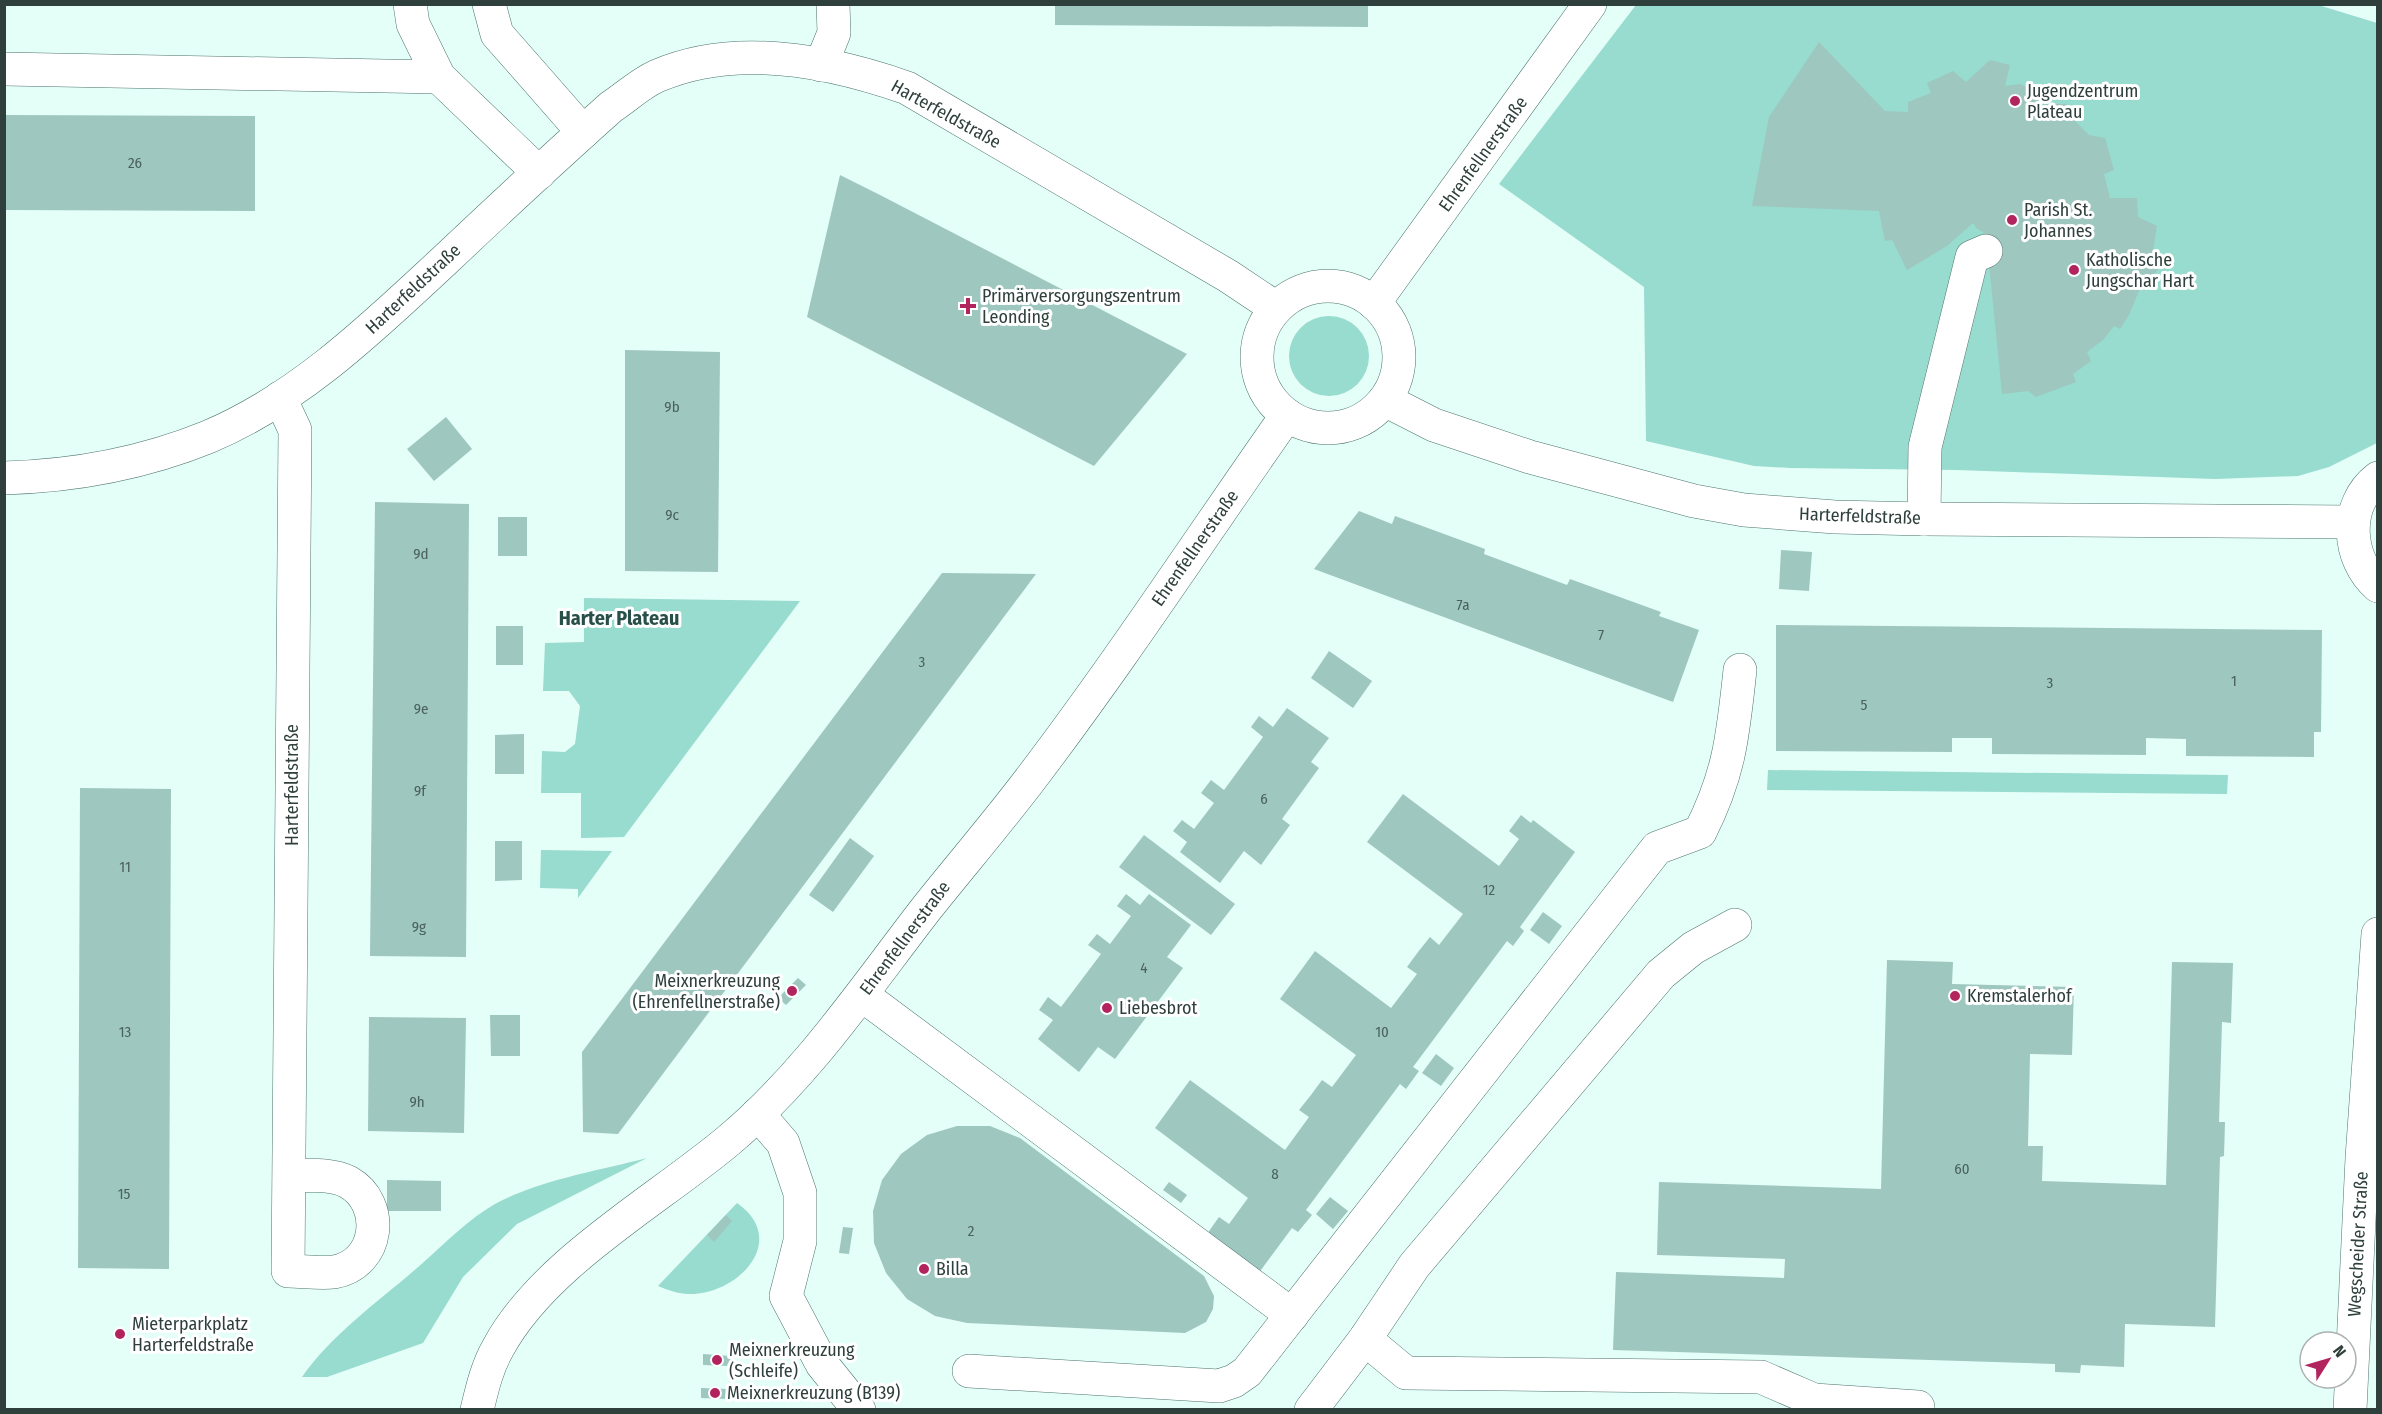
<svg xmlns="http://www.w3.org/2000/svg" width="2382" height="1414" viewBox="0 0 2382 1414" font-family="'Fira Sans Condensed',sans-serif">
  <rect width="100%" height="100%" fill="#e4fef8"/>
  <g fill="#98dbcf">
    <path d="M 2315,4 L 2377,23 L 2377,443 L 2329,467 L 2298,476 L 2215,479 L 1957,470 L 1791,468 L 1754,466 L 1646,441 L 1644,287 L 1499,184 L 1636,5 Z"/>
    <circle cx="1329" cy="356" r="40"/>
    <path d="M 584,598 L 800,601 L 624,837 L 581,838 L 581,793 L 541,793 L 542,751 L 565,752 L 575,744 L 580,706 L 569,691 L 543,691 L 545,643 L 584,642 Z"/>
    <path d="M 1768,770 L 2228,775 L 2227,794 L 1767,790 Z"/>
    <path d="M 541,850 L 612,851 L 578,898 L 578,889 L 540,888 Z"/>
    <path d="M 647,1158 L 517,1224 L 463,1277 L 423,1343 L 327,1377 L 302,1377 C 332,1334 378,1302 417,1268 C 445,1244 473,1213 507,1198 C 551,1178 601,1170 647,1158 Z"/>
    <path d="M 737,1203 C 790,1240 738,1295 689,1294 C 678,1294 668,1290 658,1286 Z"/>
  </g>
  <g fill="#9ec7bf">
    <path d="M 1055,5 L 1368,5 L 1368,27 L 1055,25 Z"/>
    <path d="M 1819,42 L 1885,111 L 1908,112 L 1908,102 L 1931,93 L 1927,83 L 1953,71 L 1966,82 L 1990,60 L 2010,65 L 2005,86 L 2021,84 L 2030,90 L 2032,98 L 2046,104 L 2066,104 L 2078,114 L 2073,119 L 2089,135 L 2105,138 L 2114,170 L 2104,174 L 2110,198 L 2137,198 L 2138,217 L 2157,226 L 2153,251 L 2161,254 L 2158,270 L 2150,277 L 2146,288 L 2141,286 L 2129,315 L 2120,329 L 2114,326 L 2103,340 L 2087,352 L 2091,361 L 2073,374 L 2076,382 L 2036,397 L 2028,391 L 2002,394 L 1989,263 L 1983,232 L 1977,229 L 1973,223 L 1947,246 L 1907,270 L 1892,240 L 1885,241 L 1879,211 L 1752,206 L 1769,117 Z"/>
    <path d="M 4,115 L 255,116 L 255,211 L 4,210 Z"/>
    <path d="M 840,175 L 880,195 L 1187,354 L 1094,466 L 807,317 Z"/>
    <path d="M 625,350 L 720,352 L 718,572 L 625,571 Z"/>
    <path d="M 446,417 L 472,449 L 434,481 L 407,449 Z"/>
    <path d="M 375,502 L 469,504 L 466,957 L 370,956 Z"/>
    <path d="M 1359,511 L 1392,524 L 1395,516 L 1485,549 L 1484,554 L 1567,585 L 1570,579 L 1661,612 L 1659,616 L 1699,630 L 1673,702 L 1314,569 Z"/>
    <rect x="498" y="517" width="29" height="39"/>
    <path d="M 1781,550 L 1812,552 L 1809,591 L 1779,589 Z"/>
    <path d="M 942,573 L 1036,574 L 618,1134 L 583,1132 L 582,1052 Z"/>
    <path d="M 1776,625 L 2322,630 L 2321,732 L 2314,732 L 2314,757 L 2186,756 L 2186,739 L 2146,738 L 2146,755 L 1992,754 L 1992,738 L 1952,738 L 1952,752 L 1776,751 Z"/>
    <rect x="496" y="626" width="27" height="39"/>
    <path d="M 1329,651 L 1372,681 L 1353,708 L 1311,678 Z"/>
    <path d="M 1287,708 L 1329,738 L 1311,762 L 1319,768 L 1282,819 L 1290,825 L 1261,865 L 1244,851 L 1220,883 L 1180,852 L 1187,842 L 1173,831 L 1182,820 L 1194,829 L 1214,803 L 1201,793 L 1211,780 L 1224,790 L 1263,737 L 1251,727 L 1259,716 L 1273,727 Z"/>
    <path d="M 524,734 L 524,774 L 495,774 L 495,735 Z"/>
    <path d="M 80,788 L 171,789 L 169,1269 L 78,1268 Z"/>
    <path d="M 1403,794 L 1499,866 L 1519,839 L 1509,831 L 1521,815 L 1531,823 L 1533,820 L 1575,852 L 1520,927 L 1524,931 L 1513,946 L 1507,941 L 1413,1067 L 1419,1071 L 1406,1089 L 1400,1084 L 1306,1210 L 1312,1215 L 1298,1232 L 1292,1228 L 1258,1274 L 1207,1234 L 1219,1217 L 1229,1224 L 1248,1198 L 1155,1128 L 1190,1080 L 1285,1150 L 1309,1117 L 1299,1110 L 1311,1095 L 1322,1080 L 1332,1087 L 1356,1055 L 1280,999 L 1315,951 L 1391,1008 L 1417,974 L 1407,967 L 1418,952 L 1430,937 L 1439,945 L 1463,914 L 1367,842 Z"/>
    <path d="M 1144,835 L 1235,904 L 1211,935 L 1119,867 Z"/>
    <path d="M 850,838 L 874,856 L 833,912 L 809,895 Z"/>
    <path d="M 495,841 L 522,841 L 522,880 L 495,881 Z"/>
    <path d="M 1126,894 L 1140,905 L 1149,894 L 1191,925 L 1167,957 L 1183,968 L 1115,1059 L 1098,1047 L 1079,1072 L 1038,1039 L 1053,1020 L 1039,1010 L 1048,997 L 1061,1007 L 1101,954 L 1088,945 L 1097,934 L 1110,944 L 1131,916 L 1117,906 Z"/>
    <path d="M 1543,912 L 1562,926 L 1549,944 L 1530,930 Z"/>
    <path d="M 1887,960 L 1953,962 L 1952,984 L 2074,987 L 2072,1055 L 2030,1054 L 2028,1146 L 2043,1146 L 2042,1181 L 2166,1185 L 2172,962 L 2233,963 L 2231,1023 L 2222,1022 L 2219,1122 L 2225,1122 L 2224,1156 L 2220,1157 L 2215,1327 L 2125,1324 L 2124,1367 L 2081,1365 L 2080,1373 L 2055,1372 L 2055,1364 L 1613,1350 L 1616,1272 L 1784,1278 L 1785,1259 L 1657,1255 L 1659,1182 L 1881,1189 Z"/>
    <path d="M 798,978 L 806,985 L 786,1005 L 778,998 Z"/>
    <path d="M 490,1015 L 520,1015 L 520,1056 L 491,1056 Z"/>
    <path d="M 369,1017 L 466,1018 L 464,1133 L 368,1131 Z"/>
    <path d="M 1436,1054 L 1454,1068 L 1441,1086 L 1422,1073 Z"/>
    <path d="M 957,1126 L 990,1126 L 1020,1138 L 1204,1276 L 1214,1296 L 1213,1309 L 1206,1322 L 1185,1333 L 967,1323 L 935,1316 L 907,1299 L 886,1273 L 874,1243 L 873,1211 L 882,1180 L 901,1154 L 927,1135 Z"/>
    <path d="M 387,1180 L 441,1181 L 441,1211 L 387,1211 Z"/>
    <path d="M 1169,1182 L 1187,1195 L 1181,1203 L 1163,1190 Z"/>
    <path d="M 1330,1197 L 1348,1211 L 1333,1229 L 1316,1214 Z"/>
    <path d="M 726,1215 L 732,1221 L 714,1242 L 707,1235 Z"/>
    <path d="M 843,1227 L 853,1228 L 849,1254 L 839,1253 Z"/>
    <path d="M 703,1354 L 731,1356 L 730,1366 L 703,1365 Z"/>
    <path d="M 701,1388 L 728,1389 L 729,1399 L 701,1398 Z"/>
  </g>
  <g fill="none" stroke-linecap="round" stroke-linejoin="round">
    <defs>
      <g id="minor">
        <path d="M 410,4 L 413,24 L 439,77 L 539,173"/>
        <path d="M 489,4 L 497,34 L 583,132"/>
        <path d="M 821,65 L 834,33 L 833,4"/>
        <path d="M 4,69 L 439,77"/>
        <circle cx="1328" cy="357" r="71"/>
        <path d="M 1374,303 L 1590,4"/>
        <path d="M 280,398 L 295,430 L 288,1271 C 302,1271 320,1274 334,1272 C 380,1264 386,1203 348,1182 C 331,1173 307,1176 289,1175"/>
        <path d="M 1385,400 L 1434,425 L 1530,457 L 1694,501 L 1744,510 L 1835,517 L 1924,519 L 2353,522"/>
        <path d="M 4,478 C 74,476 144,463 208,437 C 299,399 373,327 444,261 C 499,209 555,157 611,107 C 626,97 641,83 657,76 C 735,42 830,61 907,88 L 1228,276 L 1276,308"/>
        <path d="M 2378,478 C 2343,505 2347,559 2378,586"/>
        <path d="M 1924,519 L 1925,447 L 1972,257 L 1986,251"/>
        <path d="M 862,995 L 1292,1315"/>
        <path d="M 758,1114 L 783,1143 L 800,1193 L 800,1241 L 786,1296 L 822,1364 L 859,1410"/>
        <path d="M 1365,1339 L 1406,1373 L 1761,1377 L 1814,1400 L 1918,1407 L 1918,1410"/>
        <path d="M 969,1371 L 1219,1386 L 1234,1381 L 1247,1372 L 1657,848 L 1700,832 C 1730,773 1733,734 1740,670"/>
        <path d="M 477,1410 C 482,1389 487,1367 498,1348 C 543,1264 655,1202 728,1141 C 807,1075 864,989 926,909 C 961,865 998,822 1032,777 C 1121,660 1202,536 1287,415"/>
        <path d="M 1311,1410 L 1365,1339 L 1414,1266 L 1661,974 L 1693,948 L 1735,925"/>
        <path d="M 2350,1410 L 2362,1158 L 2378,934"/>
      </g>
    </defs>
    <use href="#minor" stroke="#4d746d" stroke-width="34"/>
    <use href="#minor" stroke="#fff" stroke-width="33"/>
  </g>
  <g fill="#b1245e" stroke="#fff" stroke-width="2">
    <circle cx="2015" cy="101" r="6"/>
    <circle cx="2012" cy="220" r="6"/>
    <circle cx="2074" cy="270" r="6"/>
    <path d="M965 297h6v6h6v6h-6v6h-6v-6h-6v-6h6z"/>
    <circle cx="792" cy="991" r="6"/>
    <circle cx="1955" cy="996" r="6"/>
    <circle cx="1107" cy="1008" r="6"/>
    <circle cx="924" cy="1269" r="6"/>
    <circle cx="120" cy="1334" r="6"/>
    <circle cx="717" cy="1360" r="6"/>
    <circle cx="715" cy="1393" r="6"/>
  </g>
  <g text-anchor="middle" stroke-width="6" stroke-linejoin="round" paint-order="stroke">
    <g font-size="15" fill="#4a615d">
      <text x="135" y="168">26</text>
      <text x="672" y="412">9b</text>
      <text x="672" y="520">9c</text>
      <text x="421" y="559">9d</text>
      <text x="1463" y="610">7a</text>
      <text x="1601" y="640">7</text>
      <text x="922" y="667">3</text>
      <text x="2234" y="686">1</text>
      <text x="2050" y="688">3</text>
      <text x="1864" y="710">5</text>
      <text x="421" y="714">9e</text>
      <text x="420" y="796">9f</text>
      <text x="1264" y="804">6</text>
      <text x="125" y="872">11</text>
      <text x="1489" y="895">12</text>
      <text x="419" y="932">9g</text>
      <text x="1144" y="973">4</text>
      <text x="125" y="1037">13</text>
      <text x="1382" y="1037">10</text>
      <text x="417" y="1107">9h</text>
      <text x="1962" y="1174">60</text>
      <text x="1275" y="1179">8</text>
      <text x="124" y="1199">15</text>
      <text x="971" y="1236">2</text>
    </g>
    <g font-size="18" fill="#2e3f3c" stroke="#fff" text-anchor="start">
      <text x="2027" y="97">Jugendzentrum<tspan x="2027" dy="21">Plateau</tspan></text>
      <text x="2024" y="216">Parish St.<tspan x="2024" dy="21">Johannes</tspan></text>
      <text x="2086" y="266">Katholische<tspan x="2086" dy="21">Jungschar Hart</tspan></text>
      <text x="982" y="302">Primärversorgungszentrum<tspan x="982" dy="21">Leonding</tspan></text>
      <text x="780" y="987" text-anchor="end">Meixnerkreuzung<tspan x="780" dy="21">(Ehrenfellnerstraße)</tspan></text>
      <text x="1967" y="1002">Kremstalerhof</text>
      <text x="1119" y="1014">Liebesbrot</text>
      <text x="936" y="1275">Billa</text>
      <text x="132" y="1330">Mieterparkplatz<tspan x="132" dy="21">Harterfeldstraße</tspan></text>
      <text x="729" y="1356">Meixnerkreuzung<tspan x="729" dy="21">(Schleife)</tspan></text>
      <text x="727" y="1399">Meixnerkreuzung (B139)</text>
    </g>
    <g font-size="18" fill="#2e3f3c" stroke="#fff">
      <text transform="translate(946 114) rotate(29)" y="6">Harterfeldstraße</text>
      <text transform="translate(1483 154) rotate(-54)" y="6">Ehrenfellnerstraße</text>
      <text transform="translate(413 289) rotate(-43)" y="6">Harterfeldstraße</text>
      <text transform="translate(1860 516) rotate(2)" y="6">Harterfeldstraße</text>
      <text transform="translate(1195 548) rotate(-55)" y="6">Ehrenfellnerstraße</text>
      <text transform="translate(292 785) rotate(-90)" y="6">Harterfeldstraße</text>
      <text transform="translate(905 938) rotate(-53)" y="6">Ehrenfellnerstraße</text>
      <text transform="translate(2358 1244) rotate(-87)" y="6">Wegscheider Straße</text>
    </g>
    <g font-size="20" font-weight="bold" fill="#284f48" stroke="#fff">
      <text x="619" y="625">Harter Plateau</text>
    </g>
  </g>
  <rect width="2382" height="1414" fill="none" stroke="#2e3f3c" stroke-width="12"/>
  <g transform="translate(2328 1360) rotate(53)"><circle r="28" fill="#ffffff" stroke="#abb2b1" stroke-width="1.5"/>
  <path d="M0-4.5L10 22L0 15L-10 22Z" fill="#b1245e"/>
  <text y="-9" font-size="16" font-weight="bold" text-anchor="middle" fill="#2e3f3c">N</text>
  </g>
</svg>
